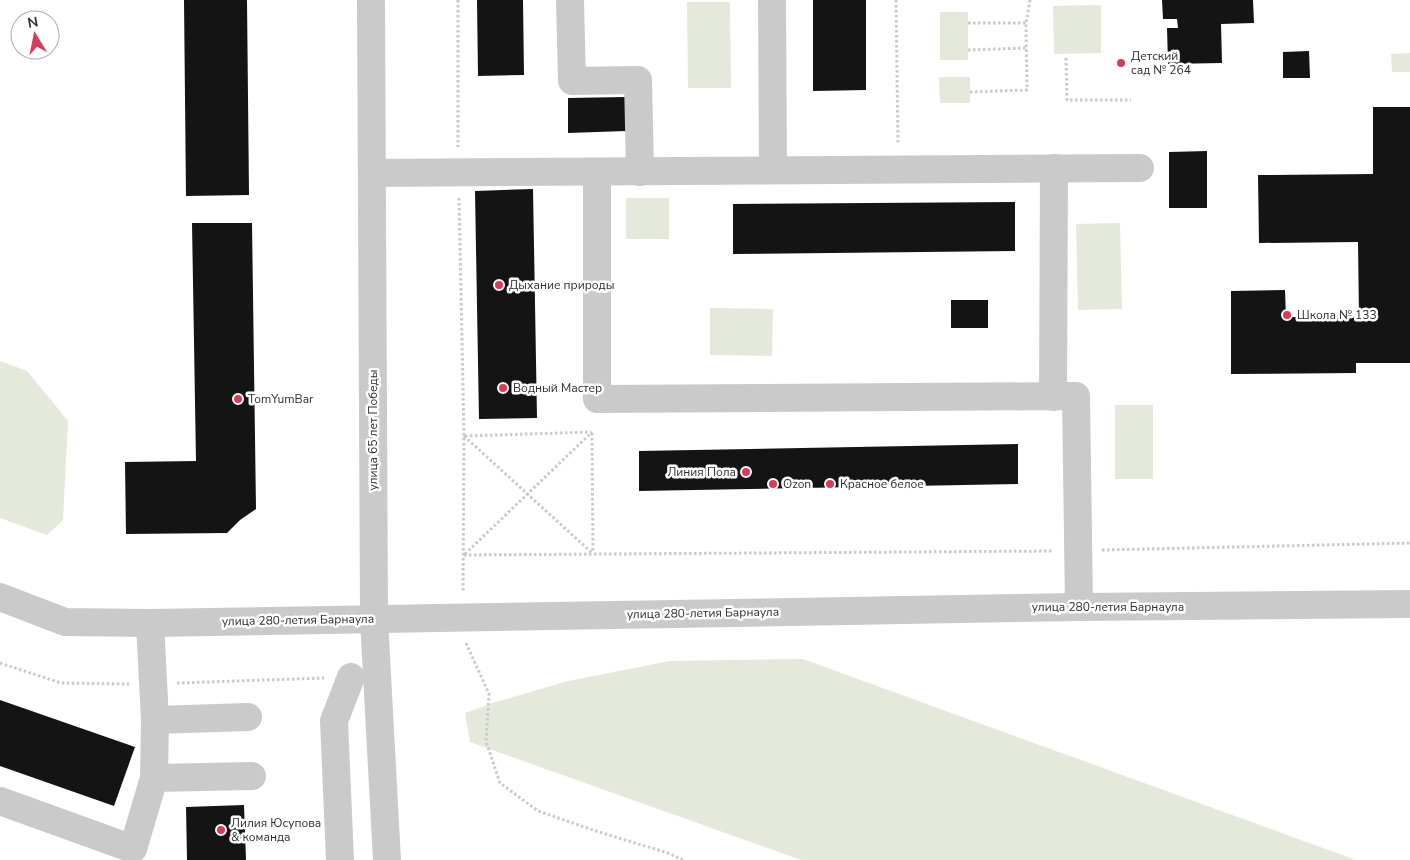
<svg xmlns="http://www.w3.org/2000/svg" width="1410" height="860" viewBox="0 0 1410 860" font-family="'Nunito Sans',sans-serif">
  <rect width="100%" height="100%" fill="#fff"/>
  <g fill="#e4e9db">
    <path d="M 687,2 L 730,2 L 731,88 L 688,88 Z"/>
    <path d="M 1101,5 L 1101,53 L 1054,54 L 1053,6 Z"/>
    <rect x="940" y="12" width="28" height="48"/>
    <path d="M 1410,53 L 1410,72 L 1392,72 L 1391,54 Z"/>
    <path d="M 939,77 L 970,77 L 970,103 L 940,103 Z"/>
    <rect x="626" y="198" width="43" height="41"/>
    <path d="M 1120,223 L 1122,309 L 1078,310 L 1076,224 Z"/>
    <path d="M 710,308 L 773,309 L 772,356 L 710,355 Z"/>
    <path d="M 0,361 L 27,371 L 68,421 L 63,520 L 47,535 L 0,518 Z"/>
    <rect x="1115" y="405" width="38" height="74"/>
    <path d="M 803,659 L 1356,860 L 801,860 L 470,742 L 465,713 L 496,702 L 568,681 L 670,661 Z"/>
  </g>
  <g fill="#141414">
    <path d="M 184,0 L 247,0 L 249,195 L 186,196 Z"/>
    <path d="M 477,0 L 523,0 L 524,75 L 478,76 Z"/>
    <path d="M 813,0 L 866,0 L 866,90 L 813,91 Z"/>
    <path d="M 1162,0 L 1253,0 L 1254,23 L 1221,24 L 1222,63 L 1168,64 L 1167,28 L 1178,28 L 1177,19 L 1163,19 Z"/>
    <path d="M 1309,51 L 1310,78 L 1283,78 L 1283,52 Z"/>
    <path d="M 625,97 L 626,131 L 568,133 L 568,98 Z"/>
    <path d="M 1373,107 L 1410,107 L 1410,363 L 1356,363 L 1356,373 L 1231,374 L 1231,291 L 1285,290 L 1286,317 L 1359,317 L 1358,242 L 1259,243 L 1258,175 L 1373,174 Z"/>
    <path d="M 1207,151 L 1207,208 L 1169,208 L 1169,152 Z"/>
    <path d="M 533,189 L 537,418 L 479,419 L 475,191 Z"/>
    <path d="M 1015,202 L 1015,251 L 733,254 L 733,204 Z"/>
    <path d="M 192,223 L 252,223 L 256,509 L 240,520 L 227,533 L 126,534 L 125,462 L 196,461 Z"/>
    <rect x="951" y="300" width="37" height="28"/>
    <path d="M 1018,444 L 1018,484 L 639,491 L 639,451 Z"/>
    <path d="M 0,700 L 135,747 L 114,806 L 0,766 Z"/>
    <path d="M 244,805 L 246,860 L 187,860 L 186,807 Z"/>
  </g>
  <g fill="none" stroke-linecap="round" stroke-linejoin="round">
    <g stroke="#cacaca" stroke-width="3" stroke-dasharray="2.5 2.5" stroke-linecap="butt">
      <path d="M 458,0 L 458,147"/>
      <path d="M 896,0 L 898,144"/>
      <path d="M 968,23 L 1026,23"/>
      <path d="M 968,50 L 1026,48"/>
      <path d="M 1066,58 L 1067,100 L 1131,100"/>
      <path d="M 970,92 L 1027,90 L 1026,23 L 1030,0"/>
      <path d="M 459,198 L 464,436 L 463,592"/>
      <path d="M 592,433 L 593,553"/>
      <path d="M 464,436 L 592,553"/>
      <path d="M 465,436 L 591,432"/>
      <path d="M 1102,550 L 1410,543"/>
      <path d="M 465,554 L 592,432"/>
      <path d="M 464,555 L 1053,551"/>
      <path d="M 466,643 L 489,694 L 486,741 L 500,783 L 538,811 L 599,832 L 668,853 L 683,860"/>
      <path d="M 0,663 L 61,683 L 129,684"/>
      <path d="M 177,683 L 324,678"/>
    </g>
    <g stroke="#cacaca" stroke-width="28">
      <path d="M 371,0 L 374,619 L 387,860"/>
      <path d="M 570,0 L 572,81 L 638,80 L 640,172"/>
      <path d="M 772,0 L 773,170"/>
      <path d="M 597,172 L 597,399 L 1076,396 L 1079,607"/>
      <path d="M 372,173 L 1140,168"/>
      <path d="M 1053,397 L 1054,168"/>
      <path d="M 0,597 L 65,622 L 150,623 L 1079,607 L 1410,604"/>
      <path d="M 155,720 L 248,717"/>
      <path d="M 154,778 L 252,776"/>
      <path d="M 0,801 L 133,849 L 154,778 L 155,720 L 150,623"/>
      <path d="M 340,860 L 334,721 L 351,677"/>
    </g>
  </g>
  <g fill="#d73b59" stroke="#fff" stroke-width="2">
    <circle cx="1121" cy="63" r="5"/>
    <circle cx="499" cy="285" r="5"/>
    <circle cx="1287" cy="315" r="5"/>
    <circle cx="503" cy="388" r="5"/>
    <circle cx="238" cy="399" r="5"/>
    <circle cx="746" cy="472" r="5"/>
    <circle cx="773" cy="484" r="5"/>
    <circle cx="830" cy="484" r="5"/>
    <circle cx="221" cy="830" r="5"/>
  </g>
  <g text-anchor="middle" stroke-width="5" stroke-linejoin="round" paint-order="stroke">
    <g font-size="12" fill="#2d2d2d" stroke="#fff" text-anchor="start">
      <text x="1131" y="60">Детский<tspan x="1131" dy="14">сад № 264</tspan></text>
      <text x="509" y="289">Дыхание природы</text>
      <text x="1297" y="319">Школа № 133</text>
      <text x="513" y="392">Водный Мастер</text>
      <text x="248" y="403">TomYumBar</text>
      <text x="736" y="476" text-anchor="end">Линия Пола</text>
      <text x="783" y="488">Ozon</text>
      <text x="840" y="488">Красное белое</text>
      <text x="231" y="827">Лилия Юсупова<tspan x="231" dy="14">&amp; команда</tspan></text>
    </g>
    <g font-size="12" fill="#2d2d2d" stroke="#fff">
      <text transform="translate(373 430) rotate(-90)" y="4">улица 65 лет Победы</text>
      <text x="1108" y="611">улица 280-летия Барнаула</text>
      <text transform="translate(703 613) rotate(-1)" y="4">улица 280-летия Барнаула</text>
      <text transform="translate(298 620) rotate(-1)" y="4">улица 280-летия Барнаула</text>
    </g>
  </g>
  <g transform="translate(35 35) rotate(350)"><circle r="24" fill="#ffffff" stroke="#ababab"/>
  <path d="M0-4L9 19L0 12L-9 19Z" fill="#d73b59"/>
  <text y="-8" font-size="14" font-weight="bold" text-anchor="middle" fill="#2d2d2d">N</text>
  </g>
</svg>
